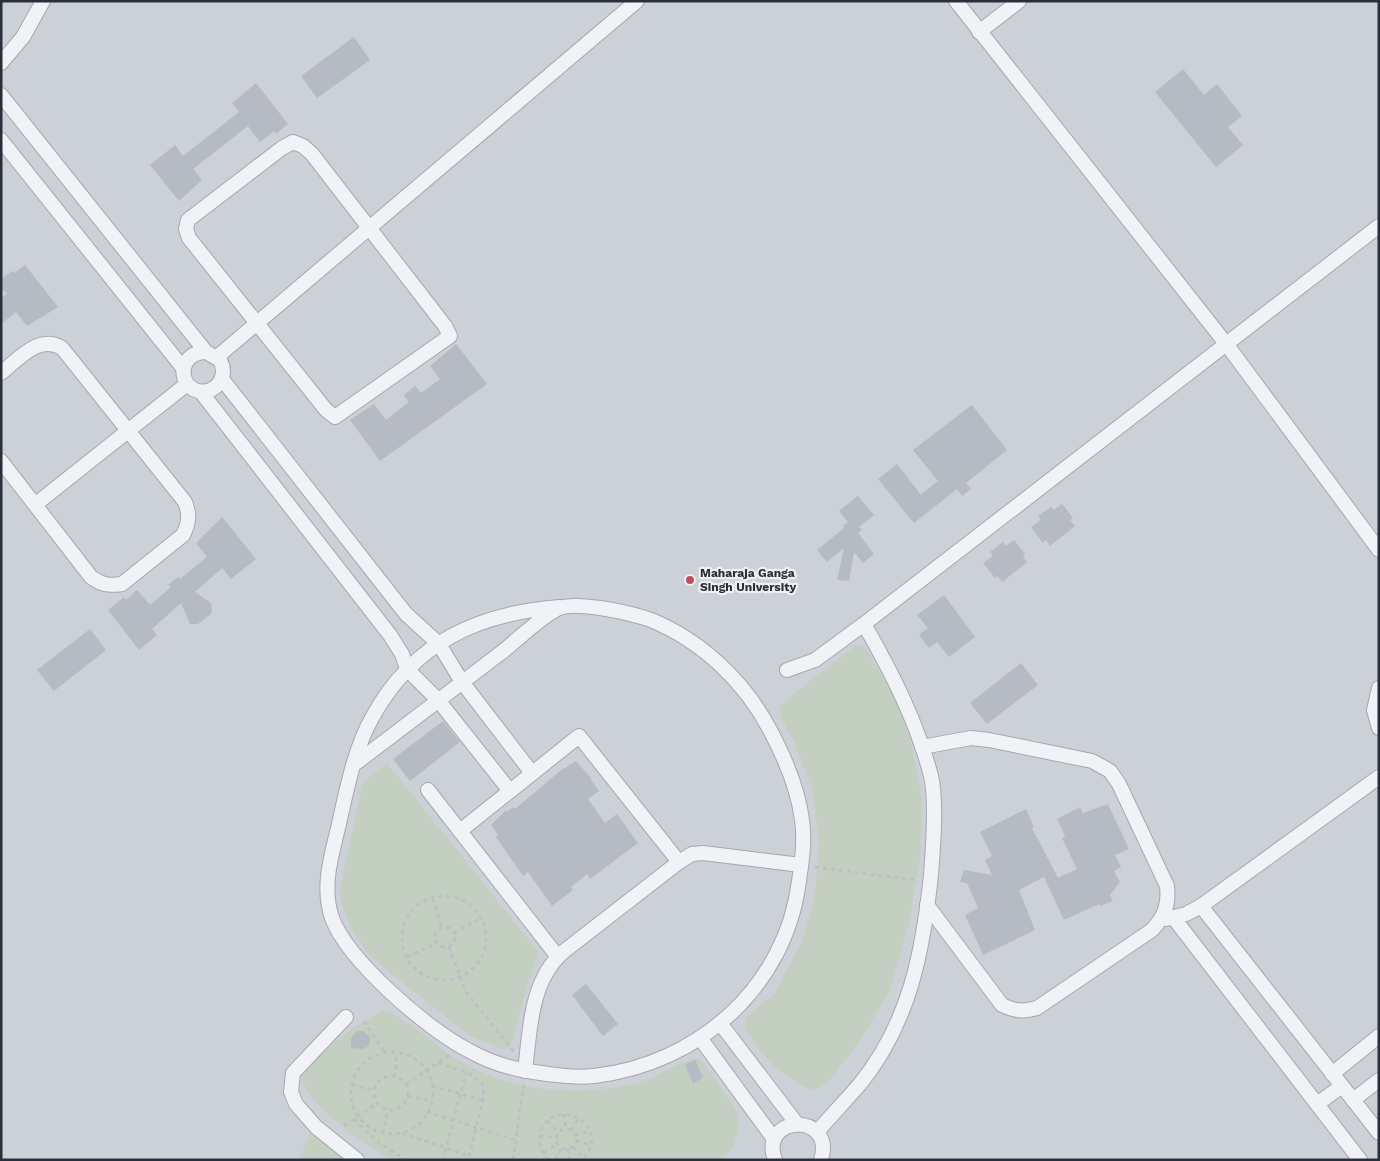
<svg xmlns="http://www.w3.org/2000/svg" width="1380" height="1161" viewBox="0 0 1380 1161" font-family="'Work Sans',sans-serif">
  <rect width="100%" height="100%" fill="#dee1e6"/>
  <rect fill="#ccd0d7" x="1" y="1" width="1378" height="1159"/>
  <g fill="#c3cfc0">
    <path d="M 856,645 L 862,645 L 867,650 L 894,697 L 911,741 L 922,800 L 920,859 L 909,923 L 889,993 L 858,1043 L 829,1081 L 814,1091 C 783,1078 761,1056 744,1027 L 748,1016 L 774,994 L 802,942 L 815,896 L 819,840 L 812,789 L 794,742 L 781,717 L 780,708 L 790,697 Z"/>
    <path d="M 387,763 L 539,953 L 522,1004 L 514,1038 L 508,1049 L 502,1049 L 470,1036 L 385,969 L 366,951 L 352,930 L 341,903 L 340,888 L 363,782 Z"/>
    <path d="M 383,1011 C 404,1014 439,1050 461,1062 C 513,1092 580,1097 638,1083 C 659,1077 678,1062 697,1058 L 703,1062 L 738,1113 L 739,1124 L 733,1148 L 717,1160 L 393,1160 C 367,1146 309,1107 301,1078 C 311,1057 361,1020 383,1011 Z"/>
    <path d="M 313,1127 L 355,1160 L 299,1160 Z"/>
  </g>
  <g fill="#b6bac2">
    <path d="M 354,37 L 370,60 L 317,98 L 301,76 Z"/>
    <path d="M 1183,69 L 1204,95 L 1217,84 L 1242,116 L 1228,127 L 1243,145 L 1216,167 L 1155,92 Z"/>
    <path d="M 256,83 L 288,124 L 276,134 L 274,131 L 260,142 L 248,126 L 193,169 L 202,180 L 179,201 L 150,165 L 175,145 L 183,156 L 239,112 L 232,103 Z"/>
    <path d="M 25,265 L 58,307 L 27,326 L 16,312 L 1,324 L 1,298 L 7,294 L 1,288 L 1,279 L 12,271 L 14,273 Z"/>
    <path d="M 456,344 L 487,384 L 380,461 L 350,420 L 374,404 L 386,420 L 409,402 L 404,395 L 415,386 L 421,393 L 440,379 L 430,366 Z"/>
    <path d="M 972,405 L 1007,450 L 966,483 L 971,489 L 962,496 L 957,489 L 914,523 L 878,479 L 897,464 L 921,495 L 938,481 L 913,450 Z"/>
    <path d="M 858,496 L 874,515 L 859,527 L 862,530 L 858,533 L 874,554 L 863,563 L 854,552 L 849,581 L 837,580 L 844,548 L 827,562 L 817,550 L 844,528 L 843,526 L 848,522 L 839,511 Z"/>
    <path d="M 1062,504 L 1073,518 L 1070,520 L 1075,526 L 1050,546 L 1046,540 L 1043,543 L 1031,527 L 1041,520 L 1038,516 L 1051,507 L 1054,510 Z"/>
    <path d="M 222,517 L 256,559 L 231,579 L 222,568 L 195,592 L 211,603 L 212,613 L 198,624 L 190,624 L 181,603 L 152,629 L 157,635 L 139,650 L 108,610 L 124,597 L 126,600 L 137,590 L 150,605 L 171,587 L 168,585 L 178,577 L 180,579 L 207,557 L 196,543 Z"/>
    <path d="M 1014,540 L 1025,554 L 1023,556 L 1027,562 L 1002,582 L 998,576 L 995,578 L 983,563 L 993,556 L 990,552 L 1003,542 L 1006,546 Z"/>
    <path d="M 944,595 L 975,637 L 949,657 L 937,642 L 929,648 L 919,635 L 928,628 L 917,615 Z"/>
    <path d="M 90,629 L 106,650 L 54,691 L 37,670 Z"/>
    <path d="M 1021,663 L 1038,685 L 987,724 L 970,703 Z"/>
    <path d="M 443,721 L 460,742 L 410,781 L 393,759 Z"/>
    <path d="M 576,761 L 592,779 L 591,780 L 599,791 L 588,799 L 605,823 L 617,814 L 638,843 L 590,879 L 587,874 L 571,887 L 573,890 L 552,906 L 528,872 L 523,876 L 496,837 L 498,835 L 491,825 L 506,810 L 507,812 L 513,807 L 515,809 L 560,771 Z"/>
    <path d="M 1108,804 L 1129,849 L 1115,855 L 1121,867 L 1114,871 L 1120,882 L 1110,895 L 1113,901 L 1100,906 L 1099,904 L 1064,920 L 1044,877 L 1019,890 L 1035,930 L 983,955 L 965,915 L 978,908 L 967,883 L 960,882 L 964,870 L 992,875 L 985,860 L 992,856 L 980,832 L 1026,809 L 1034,827 L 1032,828 L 1058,878 L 1077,869 L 1062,838 L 1065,836 L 1057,819 L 1080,807 L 1083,813 Z"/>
    <path d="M 586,984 L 618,1024 L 603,1036 L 572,995 Z"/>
    <path d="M 357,1031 L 363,1031 L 370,1037 L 369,1046 L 363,1049 L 351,1048 L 351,1038 Z"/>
    <path d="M 695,1060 L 703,1078 L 693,1083 L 685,1065 Z"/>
  </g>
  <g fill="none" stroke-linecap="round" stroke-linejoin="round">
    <defs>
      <g id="minor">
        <path d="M 956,1 L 1227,345 L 1379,550"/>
        <path d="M 979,32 L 1019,1"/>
        <path d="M 1,63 L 23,37 L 43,1"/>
        <path d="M 1,95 L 206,352 L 220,360 C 232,383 204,403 187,384 C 178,368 188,352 206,352"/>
        <path d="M 1,140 L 183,368"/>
        <path d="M 293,142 L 303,146 L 312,154 L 445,326 L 450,336 L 335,417 L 326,410 L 189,238 L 186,229 L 188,220 L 282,148 Z"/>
        <path d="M 217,357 L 637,1"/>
        <path d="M 1,373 C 19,359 39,334 62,348 L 185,502 C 190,515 189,523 183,535 L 122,584 C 109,586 102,585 91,577 L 1,461"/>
        <path d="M 222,379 L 406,614 L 439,644 L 462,682 L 532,773"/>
        <path d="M 201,392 L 390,635 L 402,654 L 407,669 L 438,700 L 510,791"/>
        <path d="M 36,504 L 187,384"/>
        <path d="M 787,670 L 815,660 L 864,624 L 1379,226"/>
        <path d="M 1379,688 L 1374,710 L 1379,728"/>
        <path d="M 922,747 L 971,738 L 989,740 L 1092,761 L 1110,771 L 1119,784 L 1167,886 C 1169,905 1165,916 1152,930 L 1037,1008 C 1023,1012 1015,1011 1002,1005 L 927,905"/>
        <path d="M 356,763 C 404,726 453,689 502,652 C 517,640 541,617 557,609 C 575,600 631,613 651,620 C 702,641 745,682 770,730 C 785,758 798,789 802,820 C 805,840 802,861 799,881 C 786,986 699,1064 594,1076 C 574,1078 554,1075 534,1072 C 511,1069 487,1061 468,1050 C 427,1029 348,961 332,918 C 321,886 332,854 339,824 C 347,788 355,747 373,716 C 414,642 479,613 560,607"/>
        <path d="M 428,790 L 558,957"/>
        <path d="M 460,831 L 579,736 L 679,862"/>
        <path d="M 1201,906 L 1379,1133"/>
        <path d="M 1173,917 L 1360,1160"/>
        <path d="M 1166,919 L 1186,914 L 1201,906 L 1379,777"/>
        <path d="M 346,1017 L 293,1073 L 291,1092 L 296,1104 L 316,1127 L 357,1160"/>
        <path d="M 720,1023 L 797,1124"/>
        <path d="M 700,1038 L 774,1139"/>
        <path d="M 525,1071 C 530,1031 530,981 563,952 L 679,862 L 692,854 L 703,853 L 801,865"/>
        <path d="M 1332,1074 L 1379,1036"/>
        <path d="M 1353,1100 L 1379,1080"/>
        <path d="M 1317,1104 L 1342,1086"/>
        <path d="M 817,1132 C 831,1116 846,1100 860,1084 C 910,1022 923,951 931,875 C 933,849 937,801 931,776 C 917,722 892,673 864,624"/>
        <path d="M 775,1160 C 758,1115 836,1111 821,1160"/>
      </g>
    </defs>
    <use href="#minor" stroke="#a4a8af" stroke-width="16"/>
    <g stroke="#bcbfc5" stroke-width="2.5" stroke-dasharray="4 4" stroke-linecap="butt">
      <path d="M 815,867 L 916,880"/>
      <circle cx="444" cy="938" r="42"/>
      <path d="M 433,899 L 442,928"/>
      <circle cx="445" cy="937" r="10"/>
      <path d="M 454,933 L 481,918"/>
      <path d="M 449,947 L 466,992 L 514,1052"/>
      <path d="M 407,957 L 437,943"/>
      <path d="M 364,1021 L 385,1053"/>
      <circle cx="392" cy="1093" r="41"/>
      <path d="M 438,1063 L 469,1073 L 482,1084 L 484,1096 L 468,1160"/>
      <circle cx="391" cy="1093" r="17"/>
      <path d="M 395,1077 L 397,1053"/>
      <path d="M 406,1084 L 450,1055"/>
      <path d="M 352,1085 L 374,1090"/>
      <path d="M 432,1086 L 483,1100"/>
      <path d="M 408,1096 L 431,1101"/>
      <path d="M 427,1112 L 516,1140"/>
      <path d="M 564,1114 L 566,1129"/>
      <path d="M 354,1119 L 380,1144 L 407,1160"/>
      <path d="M 548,1121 L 558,1133"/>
      <path d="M 344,1126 L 377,1103"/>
      <circle cx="566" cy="1139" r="10"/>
      <path d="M 571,1130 L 579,1118"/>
      <path d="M 383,1133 L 388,1110"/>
      <path d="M 402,1133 L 469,1156"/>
      <path d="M 575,1135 L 590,1131"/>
      <path d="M 540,1136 L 556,1137"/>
      <path d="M 576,1141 L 591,1145"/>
      <path d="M 573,1147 L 583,1158"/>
      <path d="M 568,1149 L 569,1160"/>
      <path d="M 544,1153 L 557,1144"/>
      <path d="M 443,1160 L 466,1073"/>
      <path d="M 513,1160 L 524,1083"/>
      <path d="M 549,1160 C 542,1153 538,1144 540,1135 C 549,1091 617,1126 582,1160"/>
      <path d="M 555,1160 L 561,1149"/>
    </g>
    <use href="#minor" stroke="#f0f2f5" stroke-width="14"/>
  </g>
  <circle fill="#c04f5a" stroke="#edf0f4" stroke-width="2" cx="690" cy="580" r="5"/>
  <g text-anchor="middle" stroke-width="4.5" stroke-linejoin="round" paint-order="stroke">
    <g font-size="12" font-weight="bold" fill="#292f3b" stroke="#edf0f4" text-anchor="start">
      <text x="700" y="577">Maharaja Ganga<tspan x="700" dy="14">Singh University</tspan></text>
    </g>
  </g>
  <rect width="1380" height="1161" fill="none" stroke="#292f3b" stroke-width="5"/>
</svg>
